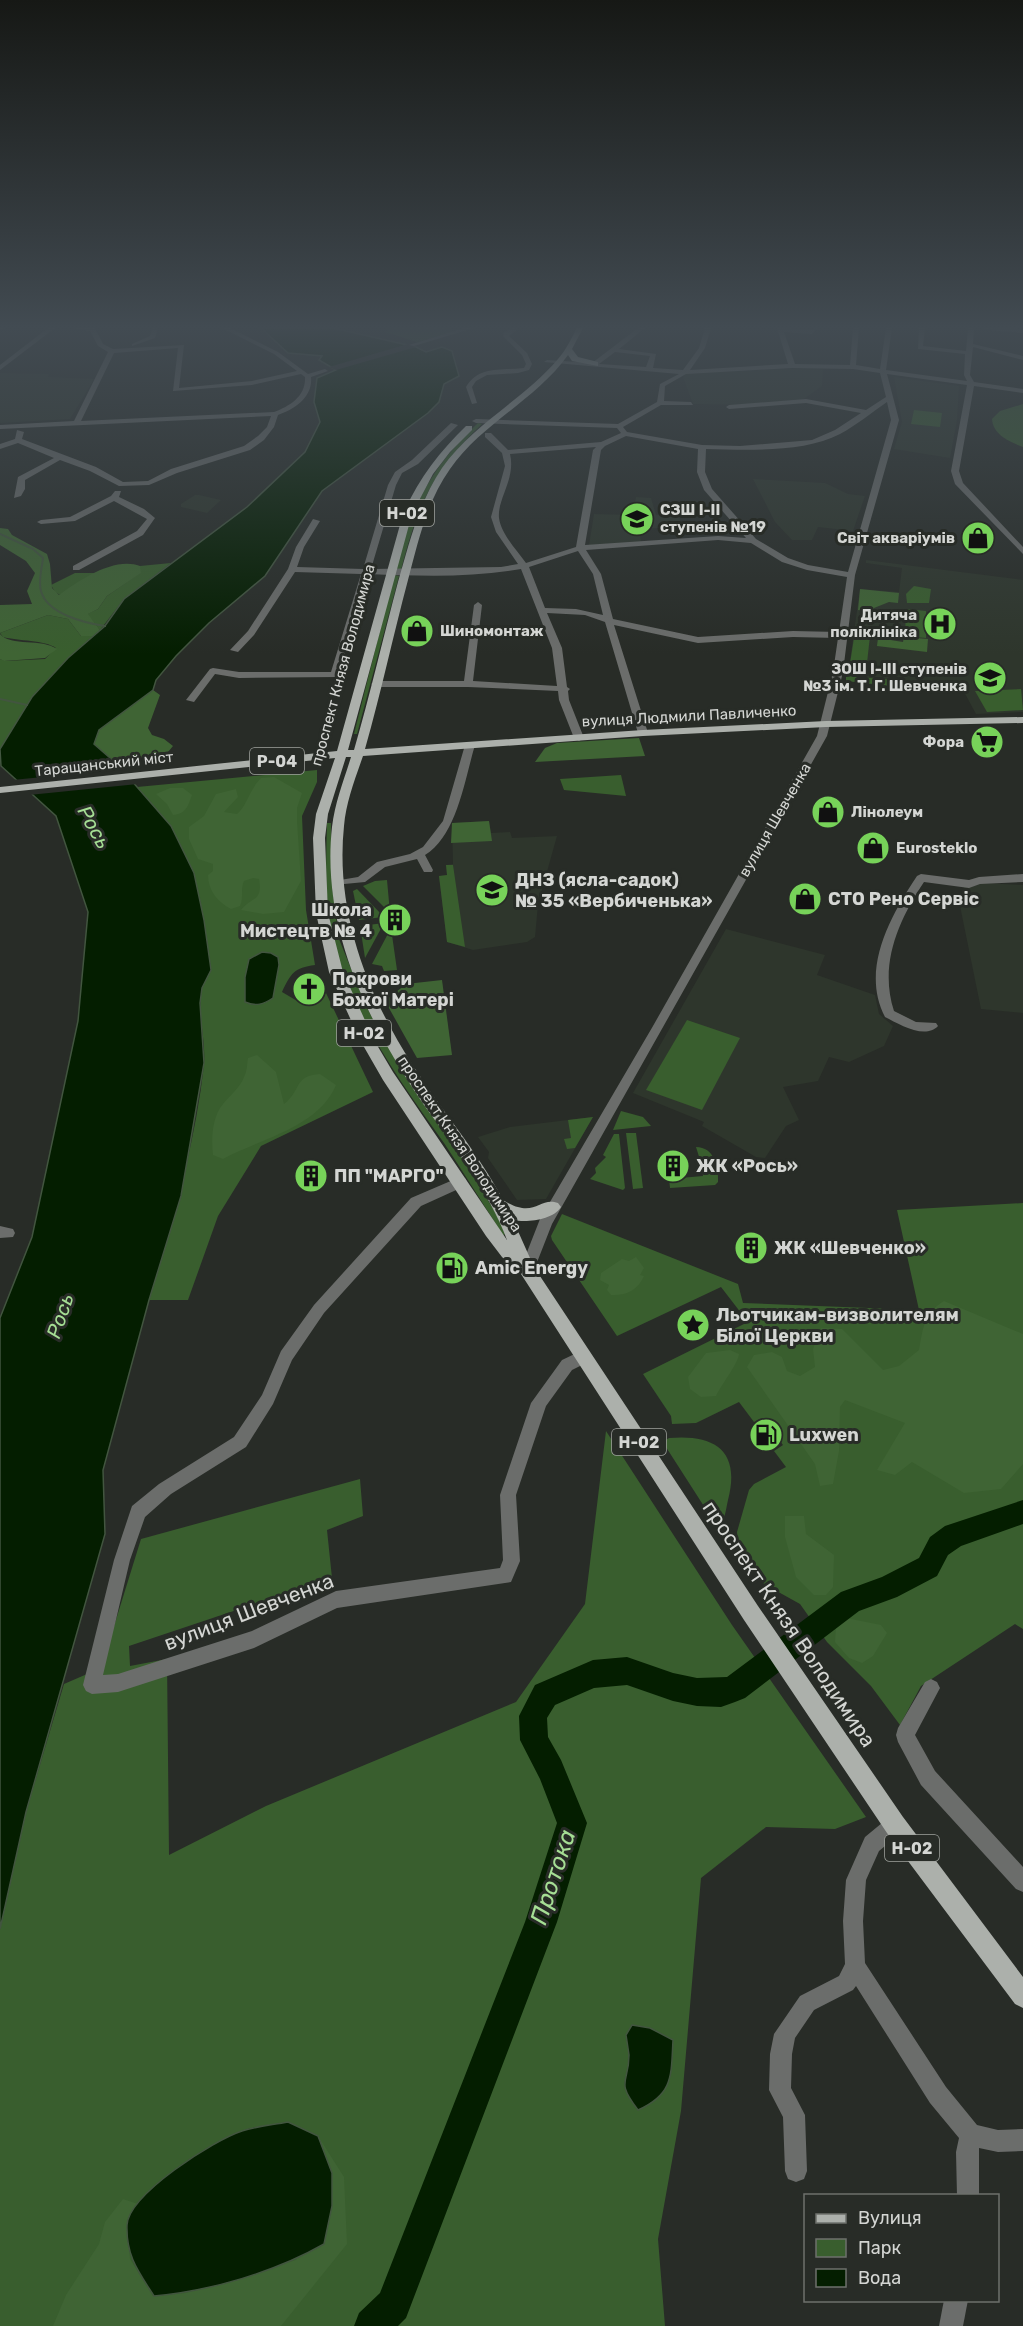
<svg xmlns="http://www.w3.org/2000/svg" width="1023" height="2326" viewBox="0 0 1023 2326" font-family="Rubik,sans-serif">
  <rect width="100%" height="100%" fill="#282c27"/>
  <g fill="#2e362c">
    <path d="M 809,368 L 823,369 L 822,386 L 801,401 L 752,405 L 693,404 L 683,377 L 686,373 Z"/>
    <path d="M 0,373 L 49,374 L 48,377 L 94,379 L 70,419 L 0,423 Z"/>
    <path d="M 894,377 L 959,386 L 957,420 L 950,458 L 894,449 L 902,422 Z"/>
    <path d="M 753,479 L 825,483 L 848,494 L 865,496 L 853,531 L 818,527 L 812,540 L 792,540 L 775,522 Z"/>
    <path d="M 195,495 L 199,495 L 221,500 L 207,513 L 181,507 L 181,504 Z"/>
    <path d="M 636,497 L 651,498 L 656,515 L 679,516 L 681,523 L 660,524 L 660,528 L 639,529 L 641,542 L 589,545 L 594,514 L 633,515 Z"/>
    <path d="M 866,560 L 1023,580 L 1023,712 L 976,714 L 962,688 L 903,688 L 846,681 L 848,675 L 860,589 L 899,592 L 902,568 L 866,563 Z"/>
    <path d="M 489,821 L 491,833 L 510,832 L 512,838 L 557,836 L 538,904 L 535,937 L 527,942 L 473,950 L 447,942 L 439,876 L 447,875 L 446,865 L 453,864 L 452,823 Z"/>
    <path d="M 982,883 L 1023,885 L 1023,1013 L 981,1009 L 959,901 L 965,885 Z"/>
    <path d="M 726,929 L 825,955 L 817,975 L 875,995 L 879,1014 L 893,1026 L 884,1046 L 849,1062 L 829,1057 L 818,1081 L 783,1087 L 799,1120 L 786,1126 L 765,1158 L 756,1157 L 702,1126 L 704,1122 L 633,1093 Z"/>
    <path d="M 593,1117 L 546,1199 L 517,1200 L 488,1158 L 489,1152 L 478,1137 L 510,1127 Z"/>
  </g>
  <g fill="#395e2e">
    <path d="M 389,328 L 449,328 L 454,332 L 417,342 L 385,332 Z"/>
    <path d="M 1023,404 L 1023,447 C 1010,442 993,435 992,419 L 1000,411 Z"/>
    <path d="M 914,410 L 942,413 L 940,427 L 911,424 Z"/>
    <path d="M 478,423 L 482,424 C 432,472 418,504 401,570 L 395,570 C 413,505 428,471 478,423 Z"/>
    <path d="M 171,563 L 124,599 L 100,630 L 87,614 L 98,609 L 107,596 L 140,573 L 140,566 Z"/>
    <path d="M 75,573 L 96,573 L 60,595 L 55,592 L 51,585 Z"/>
    <path d="M 394,575 L 399,576 L 357,734 L 354,734 Z"/>
    <path d="M 914,586 L 931,589 L 929,603 L 907,603 L 906,594 Z"/>
    <path d="M 906,609 L 926,611 L 926,638 L 905,636 Z"/>
    <path d="M 48,615 L 68,619 L 81,636 L 93,636 L 68,658 L 32,697 L 0,749 L 0,659 L 5,661 L 45,659 L 56,648 C 45,640 18,641 3,637 L 0,633 Z"/>
    <path d="M 856,625 L 871,627 L 866,672 L 849,670 Z"/>
    <path d="M 846,676 L 908,681 L 909,688 L 846,681 Z"/>
    <path d="M 1021,689 L 1023,710 L 987,712 L 975,691 Z"/>
    <path d="M 317,770 L 317,782 L 302,816 L 306,910 L 315,965 C 294,968 291,973 282,992 L 304,1005 L 314,1005 L 326,993 L 373,1092 L 261,1146 L 218,1216 L 188,1300 L 149,1300 C 172,1223 195,1145 204,1065 C 206,1037 197,1017 202,988 L 137,787 Z"/>
    <path d="M 621,775 L 626,796 L 564,790 L 560,779 Z"/>
    <path d="M 327,823 L 331,823 L 332,887 L 339,939 L 366,1006 L 402,1072 L 452,1142 L 508,1233 L 503,1235 C 483,1204 464,1173 444,1143 C 400,1081 352,1016 334,941 C 324,902 326,862 327,823 Z"/>
    <path d="M 446,865 L 453,865 L 465,947 L 447,942 L 439,876 L 447,875 Z"/>
    <path d="M 387,880 L 390,913 L 363,886 L 375,881 Z"/>
    <path d="M 357,889 L 383,916 L 383,917 L 359,920 L 353,891 Z"/>
    <path d="M 384,923 L 365,958 L 360,926 Z"/>
    <path d="M 391,928 L 397,970 L 384,971 L 382,966 L 372,964 Z"/>
    <path d="M 687,1020 L 740,1038 L 702,1110 L 646,1090 Z"/>
    <path d="M 621,1111 L 643,1117 L 651,1126 L 613,1130 Z"/>
    <path d="M 593,1117 L 575,1148 L 567,1149 L 564,1139 L 571,1138 L 568,1120 Z"/>
    <path d="M 626,1133 L 636,1133 L 643,1188 L 633,1189 Z"/>
    <path d="M 614,1134 L 619,1134 L 625,1188 L 623,1190 L 590,1179 L 596,1173 L 595,1168 L 606,1157 L 603,1155 Z"/>
    <path d="M 696,1147 C 714,1147 719,1167 718,1182 L 715,1185 L 670,1188 L 669,1179 L 703,1176 L 701,1163 Z"/>
    <path d="M 1023,1203 L 1023,1629 L 1015,1624 L 921,1686 L 900,1725 L 871,1686 L 827,1642 L 800,1604 L 764,1584 L 738,1543 L 737,1532 L 749,1490 L 754,1484 L 786,1467 L 774,1451 L 783,1445 L 763,1418 L 754,1422 L 739,1402 L 696,1423 L 672,1424 L 671,1416 L 643,1374 L 748,1322 L 721,1287 L 617,1336 L 552,1240 L 551,1236 L 562,1214 L 738,1284 L 743,1303 L 919,1310 L 897,1210 Z"/>
    <path d="M 606,1431 L 732,1625 L 866,1817 L 835,1829 L 766,1827 L 701,1878 L 681,2111 L 658,2239 L 665,2326 L 0,2326 L 0,1929 L 26,1812 L 64,1684 L 101,1668 L 141,1539 L 360,1479 L 363,1516 L 327,1530 L 332,1578 L 129,1646 L 130,1666 L 167,1659 L 169,1855 L 266,1806 L 516,1702 L 585,1604 Z"/>
    <path d="M 669,1438 C 714,1434 741,1450 728,1500 C 726,1509 725,1519 720,1527 L 716,1525 L 664,1444 L 664,1441 Z"/>
  </g>
  <g fill="#3f6434">
    <path d="M 0,528 L 8,529 L 12,535 L 47,554 L 50,564 L 52,588 L 59,595 C 79,580 115,556 140,566 L 141,573 L 107,596 L 98,609 L 88,614 L 100,630 L 93,636 L 81,636 L 68,619 L 48,615 L 0,633 L 0,605 L 32,604 L 27,591 L 35,573 L 26,561 L 0,545 Z"/>
    <path d="M 860,589 L 899,593 L 898,603 L 889,602 L 874,608 L 873,612 L 858,610 Z"/>
    <path d="M 0,634 C 11,647 42,638 57,649 L 45,658 L 4,661 L 0,659 Z"/>
    <path d="M 904,637 L 928,639 L 927,652 L 877,646 L 878,638 L 903,642 Z"/>
    <path d="M 153,690 L 160,695 L 148,728 L 152,735 L 164,739 L 173,746 L 168,752 L 147,755 L 121,768 L 94,744 L 99,730 Z"/>
    <path d="M 639,738 L 645,756 L 535,762 L 545,748 L 557,743 Z"/>
    <path d="M 274,777 L 302,793 L 297,808 L 297,821 L 301,881 L 284,912 L 263,914 L 241,910 C 252,896 263,902 259,879 L 253,878 L 244,881 C 240,890 244,897 240,906 L 231,909 C 218,902 208,891 208,875 L 213,871 L 213,864 L 198,859 L 189,839 L 189,827 L 204,816 L 216,794 L 236,789 L 238,797 L 224,812 L 237,814 C 247,806 249,790 261,778 Z"/>
    <path d="M 170,788 L 183,788 L 192,795 C 188,806 186,814 173,815 L 167,804 L 156,794 Z"/>
    <path d="M 489,821 L 492,841 L 451,843 L 452,823 Z"/>
    <path d="M 442,980 L 452,1055 L 417,1058 L 385,1001 L 406,984 Z"/>
    <path d="M 257,1055 L 276,1072 L 284,1104 C 302,1090 293,1076 320,1074 L 336,1085 C 319,1127 260,1139 223,1159 L 213,1155 C 211,1139 212,1117 223,1104 C 230,1095 240,1088 244,1077 C 247,1072 247,1064 248,1058 Z"/>
    <path d="M 636,1257 L 644,1268 L 640,1275 L 644,1276 C 638,1290 626,1296 611,1295 L 607,1290 L 609,1285 L 600,1280 L 601,1273 L 622,1259 L 629,1261 Z"/>
    <path d="M 944,1301 L 1023,1334 L 1023,1464 L 1001,1489 L 964,1493 L 912,1462 L 895,1475 L 877,1470 L 905,1423 L 845,1400 L 840,1407 L 839,1451 L 833,1484 L 820,1486 L 815,1464 L 747,1367 L 754,1355 L 772,1352 L 782,1357 L 787,1371 L 800,1376 L 815,1367 L 813,1349 L 821,1328 L 842,1329 L 883,1370 L 899,1366 L 919,1350 C 923,1328 924,1313 944,1301 Z"/>
    <path d="M 730,1350 L 739,1354 C 738,1364 721,1385 716,1396 L 701,1397 L 690,1389 L 688,1377 L 706,1353 Z"/>
    <path d="M 785,1516 L 804,1516 L 806,1534 L 834,1555 L 833,1587 L 826,1595 L 814,1595 L 796,1577 L 785,1537 Z"/>
    <path d="M 841,1617 L 881,1625 L 887,1633 L 873,1656 L 862,1663 L 849,1658 L 835,1642 L 836,1626 Z"/>
    <path d="M 318,2136 L 344,2177 L 347,2244 L 281,2326 L 53,2326 L 66,2295 L 99,2244 L 105,2222 L 123,2199 L 138,2204 L 127,2222 L 130,2259 L 153,2296 L 186,2293 L 296,2260 L 332,2173 Z"/>
  </g>
  <g fill="#041e00" stroke="#42553f" stroke-width="1.5">
    <path d="M 261,328 L 333,328 L 416,347 L 426,352 L 442,347 L 452,351 L 459,376 L 444,384 L 439,402 L 428,413 L 322,491 L 265,576 L 209,623 L 176,656 L 156,680 L 153,690 L 99,730 L 94,744 L 117,764 L 171,826 L 194,873 L 204,920 L 211,970 L 202,988 L 200,1003 L 204,1063 L 181,1196 L 149,1300 L 103,1470 L 105,1534 L 26,1812 L 0,1929 L 0,1318 L 32,1237 L 78,1021 L 88,912 L 56,816 L 1,766 L 0,749 L 32,697 L 68,658 L 105,626 L 124,599 L 247,507 L 305,452 L 320,422 L 314,402 L 317,378 L 336,370 L 319,360 L 322,356 L 288,353 Z"/>
    <path d="M 262,952 L 271,953 L 278,957 L 279,965 L 273,998 C 264,1004 256,1007 245,1002 L 245,977 L 249,959 Z"/>
    <path d="M 632,2025 L 650,2028 L 673,2040 C 671,2075 674,2094 638,2110 C 615,2080 629,2084 629,2055 C 628,2048 627,2041 626,2035 Z"/>
    <path d="M 288,2122 L 318,2136 L 332,2173 L 332,2206 L 324,2244 C 275,2272 210,2291 154,2296 C 138,2271 126,2256 127,2225 C 129,2194 214,2140 242,2131 C 257,2126 273,2125 288,2122 Z"/>
  </g>
  <g fill="#282c27">
    <path d="M 408,344 L 416,347 L 336,370 L 329,367 Z"/>
    <path d="M 126,769 L 138,784 L 29,795 L 12,780 Z"/>
  </g>
  <g fill="none" stroke-linecap="round" stroke-linejoin="round">
    <g stroke="#42553f" stroke-width="2">
      <path d="M 0,534 L 33,549 L 43,558 C 42,568 38,581 41,591 C 47,614 85,623 105,626"/>
      <path d="M 0,699 L 27,705"/>
    </g>
    <path fill="#041e00" fill-rule="evenodd" d="M 1023,1500 L 1023,1524 L 961,1546 L 948,1555 L 937,1576 L 897,1597 L 859,1611 L 745,1698 L 735,1702 L 721,1707 L 697,1706 L 673,1701 L 627,1685 L 594,1688 L 555,1705 L 547,1718 L 548,1737 L 561,1760 L 587,1823 L 557,1922 L 406,2318 L 398,2326 L 354,2326 L 359,2313 L 380,2293 L 525,1922 L 557,1823 L 540,1779 L 520,1740 L 519,1716 L 535,1685 L 593,1660 L 627,1657 L 673,1673 L 697,1678 L 727,1677 L 841,1592 L 882,1577 L 919,1558 L 930,1537 L 945,1526 Z"/>
    <g fill="#6b6d6b" fill-rule="evenodd">
      <path d="M 0,328 L 6,328 L 0,330 Z"/>
      <path d="M 48,328 L 55,328 L 0,370 L 0,365 Z"/>
      <path d="M 73,328 L 95,328 L 103,344 L 113,349 L 184,345 L 179,388 L 252,381 L 297,371 L 274,354 L 222,328 L 230,328 L 278,352 L 308,374 L 325,369 L 328,371 L 311,377 C 313,397 295,409 278,415 L 274,427 L 264,440 L 250,450 L 177,473 L 149,485 L 119,486 L 90,471 L 60,460 L 25,480 L 25,489 L 21,496 L 14,498 L 18,477 L 54,458 L 18,443 L 0,449 L 0,444 L 15,439 L 17,430 L 24,432 L 22,439 L 96,467 L 123,482 L 148,481 L 171,469 L 244,446 L 258,436 L 267,427 L 271,416 L 0,429 L 0,425 L 74,421 L 108,352 L 98,346 L 90,331 ZM 178,348 L 173,391 L 252,385 L 301,374 L 305,377 C 306,396 290,406 274,412 L 81,421 L 114,353 Z"/>
      <path d="M 153,328 L 158,329 L 155,338 L 132,346 L 132,344 L 150,336 Z"/>
      <path d="M 464,328 L 474,328 L 414,346 L 409,345 Z"/>
      <path d="M 512,328 L 518,329 L 509,336 L 527,353 L 532,364 L 529,370 L 518,373 L 487,375 L 476,381 L 472,387 L 477,403 L 472,404 L 466,387 C 479,365 501,371 524,368 L 526,364 L 522,355 L 503,336 L 504,332 Z"/>
      <path d="M 638,328 L 645,328 L 619,349 L 656,354 L 653,368 L 683,370 L 699,348 L 705,328 L 711,328 L 705,348 L 690,370 L 788,364 L 777,328 L 810,330 L 818,328 L 812,334 L 784,332 L 795,364 L 850,365 L 853,328 L 859,328 L 856,365 L 880,369 L 886,328 L 892,328 L 886,370 L 967,381 L 964,375 L 965,354 L 918,349 L 919,328 L 925,328 L 923,346 L 966,351 L 968,328 L 974,328 L 973,344 L 1023,356 L 1023,360 L 973,347 L 970,375 L 974,382 L 1023,389 L 1023,393 L 974,386 L 959,471 L 963,483 L 1023,547 L 1023,554 L 955,484 L 951,471 L 967,385 L 887,374 L 899,420 L 855,575 L 843,672 L 827,736 L 552,1224 L 534,1270 L 532,1274 L 527,1276 L 522,1274 L 520,1270 L 540,1219 L 653,1026 L 817,736 L 833,672 L 838,638 L 793,637 L 698,643 L 614,625 L 648,733 L 643,736 L 638,733 L 605,622 L 585,615 L 547,613 L 562,648 L 567,687 L 570,689 L 568,691 L 569,700 L 584,738 L 579,741 L 574,738 L 559,700 L 558,691 L 468,687 L 376,687 L 371,684 L 376,681 L 464,681 L 474,605 L 478,602 L 482,605 L 473,681 L 557,686 L 552,648 L 521,569 C 472,578 419,576 369,574 L 338,677 L 239,678 L 215,674 L 194,702 L 186,700 L 210,669 L 213,668 L 239,672 L 331,672 L 361,574 L 295,572 L 254,635 L 238,652 L 230,650 L 248,631 L 288,569 L 296,547 L 313,519 L 320,521 L 304,547 L 297,567 L 363,569 L 388,485 L 395,472 L 412,460 L 451,423 L 458,425 L 418,464 L 402,473 L 396,485 L 371,569 L 501,567 L 518,564 L 496,532 L 491,517 L 505,466 L 502,453 L 485,437 L 485,433 L 491,433 L 508,450 L 601,442 L 621,433 L 617,428 L 476,423 L 472,421 L 476,419 L 618,424 L 657,402 L 660,384 L 679,374 L 544,362 L 547,360 L 592,363 ZM 615,352 L 650,356 L 646,367 L 599,364 ZM 792,368 L 853,369 L 880,373 L 886,397 L 866,410 L 806,399 L 729,405 L 726,407 L 729,409 L 806,403 L 861,413 L 835,430 L 812,440 L 740,446 L 702,445 L 627,432 L 623,427 L 661,405 L 693,405 L 691,402 L 664,401 L 665,386 L 686,374 ZM 887,402 L 891,420 L 848,572 L 808,565 L 788,558 L 756,539 L 712,489 L 705,472 L 706,449 C 746,450 804,453 840,434 C 857,425 872,412 887,402 ZM 626,436 L 698,449 L 697,472 L 704,490 L 746,538 L 718,536 L 585,545 L 601,450 L 605,446 ZM 596,447 L 593,450 L 576,547 L 526,563 C 517,550 501,534 499,518 C 497,499 516,479 510,454 ZM 718,540 L 751,543 L 782,562 L 807,570 L 847,577 L 839,632 L 793,631 L 698,637 L 613,619 L 601,574 L 586,550 ZM 578,551 L 593,574 L 603,615 L 576,609 L 545,608 L 529,567 Z"/>
      <path d="M 984,328 L 1023,329 L 1023,333 L 987,330 Z"/>
      <path d="M 115,491 L 121,491 L 119,497 L 144,509 L 155,518 L 143,535 L 79,570 L 73,570 L 73,566 L 137,531 L 147,519 L 114,501 L 75,521 L 41,524 L 37,522 L 41,520 L 70,517 L 111,496 Z"/>
      <path d="M 470,742 L 475,745 C 465,778 457,836 425,855 L 433,870 L 432,872 L 424,872 L 417,859 L 385,867 L 365,882 L 334,885 L 334,881 L 358,877 L 377,862 L 410,854 L 423,847 L 443,821 L 465,745 Z"/>
      <path d="M 921,874 L 969,880 L 979,877 L 1023,874 L 1023,882 L 980,884 L 969,888 L 924,882 C 898,921 879,965 894,1011 L 916,1022 L 936,1023 L 938,1026 C 925,1040 899,1024 885,1017 C 860,969 891,915 917,876 Z"/>
      <path d="M 460,1177 L 465,1178 L 467,1182 L 465,1186 L 421,1206 L 324,1313 L 292,1360 L 273,1404 L 246,1447 L 171,1494 L 145,1517 L 130,1560 L 103,1675 L 118,1674 L 252,1631 L 336,1591 L 500,1568 L 503,1560 L 500,1495 L 531,1403 L 562,1360 L 583,1350 L 588,1352 L 591,1357 L 588,1362 L 572,1370 L 546,1406 L 516,1495 L 520,1561 L 511,1582 L 337,1608 L 254,1648 L 118,1692 L 92,1694 L 86,1691 L 83,1685 L 114,1560 L 132,1506 L 159,1484 L 234,1437 L 262,1395 L 281,1351 L 314,1305 L 411,1198 Z"/>
      <path d="M 0,1226 L 13,1229 L 15,1233 L 13,1237 L 0,1238 Z"/>
      <path d="M 931,1679 L 937,1682 L 940,1688 L 915,1735 L 935,1771 L 1023,1867 L 1023,1892 L 1016,1889 L 921,1785 L 898,1742 L 896,1735 L 898,1728 L 925,1682 Z"/>
      <path d="M 895,1815 L 902,1818 L 905,1825 L 902,1832 L 879,1851 L 866,1880 L 863,1921 L 865,1963 L 946,2087 L 977,2125 L 998,2130 L 1023,2129 L 1023,2151 L 998,2152 L 979,2148 L 979,2196 L 957,2196 L 956,2152 L 959,2138 L 930,2103 L 856,1986 L 853,1990 L 814,2010 L 795,2038 L 792,2054 L 791,2088 L 805,2115 L 807,2171 L 804,2179 L 796,2182 L 788,2179 L 785,2171 L 783,2117 L 769,2090 L 770,2054 L 774,2034 L 800,1996 L 839,1976 L 845,1964 L 843,1921 L 846,1880 L 865,1837 L 888,1818 Z"/>
      <path d="M 944,2300 L 968,2300 L 963,2326 L 939,2326 Z"/>
    </g>
    <path fill="#acb0ab" fill-rule="evenodd" d="M 577,328 L 583,328 L 572,349 L 578,357 L 598,362 L 598,366 L 572,361 L 568,355 C 536,400 482,423 450,469 C 427,501 418,542 408,580 C 393,636 381,693 365,749 L 643,730 L 826,721 L 1023,717 L 1023,723 L 826,727 L 643,736 L 363,756 C 355,779 346,802 344,826 C 335,911 367,994 412,1064 C 441,1110 478,1152 503,1200 C 535,1220 539,1196 558,1203 L 561,1207 C 553,1220 527,1223 513,1220 L 534,1267 L 758,1606 L 903,1817 L 1023,1977 L 1023,2008 L 1015,2004 L 887,1833 L 744,1620 L 521,1274 L 502,1257 L 486,1236 L 383,1080 L 360,1040 L 329,972 L 316,913 L 313,838 L 316,814 L 335,758 L 0,793 L 0,787 L 337,751 L 403,514 C 418,480 439,452 466,426 L 472,426 L 472,430 L 450,452 L 433,474 L 412,514 L 348,750 L 354,750 C 370,695 383,638 398,582 C 409,544 419,502 442,468 C 473,424 523,400 558,359 C 566,350 571,339 577,328 ZM 346,757 L 351,757 C 344,780 335,802 332,827 C 321,929 368,1023 424,1105 C 454,1147 489,1191 507,1240 L 393,1072 L 374,1040 L 343,972 L 328,913 L 325,838 L 328,814 Z"/>
  </g>
  <linearGradient id="sky" x2="0" y2="1"><stop stop-color="#161815"/><stop offset="0.5" stop-color="#424b52"/><stop offset="1" stop-color="#424b52" stop-opacity="0"/></linearGradient>
  <rect width="1023" height="654" fill="url(#sky)"/>
  <defs>
    <symbol id="school-disc" viewBox="-11 -11 22 22"><circle r="9.5" fill="#77d259" stroke="#282c27"/><path d="M0-5L7-2L0 1L-7-2ZM-4 1L0 2.5L4 1V4Q0 6-4 4Z" fill="#111"/></symbol>
    <symbol id="shop-disc" viewBox="-11 -11 22 22"><circle r="9.5" fill="#77d259" stroke="#282c27"/><path d="M-5-2.5h2.3a2.7 3.5 0 0 1 5.4 0H5L5.5 6h-11ZM-1.5-2.5h3a1.5 2.3 0 0 0-3 0Z" fill="#111"/></symbol>
    <symbol id="hospital-disc" viewBox="-11 -11 22 22"><circle r="9.5" fill="#77d259" stroke="#282c27"/><path d="M-5-5h3v3.5h4V-5h3V5h-3V1.5h-4V5h-3Z" fill="#111"/></symbol>
    <symbol id="supermarket-disc" viewBox="-11 -11 22 22"><circle r="9.5" fill="#77d259" stroke="#282c27"/><path d="M-6-5.5h2.5l.6 2H6L4.5 2H-2.5L-4.4-4H-6ZM-1.5 3.2a1.3 1.3 0 1 0 .1 0ZM3 3.2a1.3 1.3 0 1 0 .1 0Z" fill="#111"/></symbol>
    <symbol id="building-disc" viewBox="-11 -11 22 22"><circle r="9.5" fill="#77d259" stroke="#282c27"/><path d="M-4-6H4V6H1V3H-1V6H-4ZM-2.5-4.3h1.7v1.8h-1.7ZM.8-4.3h1.7v1.8H.8ZM-2.5-1h1.7V.8h-1.7ZM.8-1h1.7V.8H.8Z" fill="#111"/></symbol>
    <symbol id="church-disc" viewBox="-11 -11 22 22"><circle r="9.5" fill="#77d259" stroke="#282c27"/><path d="M-1.2-6h2.4v3.5h3.3v2.4h-3.3V6h-2.4V-.1h-3.3v-2.4h3.3Z" fill="#111"/></symbol>
    <symbol id="fuel-disc" viewBox="-11 -11 22 22"><circle r="9.5" fill="#77d259" stroke="#282c27"/><path d="M-5.5-6h7V0h2V4h1.3V-2.5L3-4.5l.8-.8L6-3V5H2.5V1h-1V6h-7ZM-4.2-4.7v3.2H.2V-4.7Z" fill="#111"/></symbol>
    <symbol id="sight-disc" viewBox="-11 -11 22 22"><circle r="9.5" fill="#77d259" stroke="#282c27"/><path d="M0-6L1.8-2.2L6-1.7L2.9 1.2L3.7 5.4L0 3.3L-3.7 5.4L-2.9 1.2L-6-1.7L-1.8-2.2Z" fill="#111"/></symbol>
  </defs>
  <g fill-rule="evenodd">
    <use href="#school-disc" x="618" y="500" width="38" height="38"/>
    <use href="#shop-disc" x="959" y="519" width="38" height="38"/>
    <use href="#hospital-disc" x="921" y="605" width="38" height="38"/>
    <use href="#shop-disc" x="398" y="612" width="38" height="38"/>
    <use href="#school-disc" x="971" y="659" width="38" height="38"/>
    <use href="#supermarket-disc" x="968" y="723" width="38" height="38"/>
    <use href="#shop-disc" x="809" y="793" width="38" height="38"/>
    <use href="#shop-disc" x="854" y="829" width="38" height="38"/>
    <use href="#school-disc" x="473" y="871" width="38" height="38"/>
    <use href="#shop-disc" x="786" y="880" width="38" height="38"/>
    <use href="#building-disc" x="376" y="901" width="38" height="38"/>
    <use href="#church-disc" x="290" y="970" width="38" height="38"/>
    <use href="#building-disc" x="654" y="1147" width="38" height="38"/>
    <use href="#building-disc" x="292" y="1157" width="38" height="38"/>
    <use href="#building-disc" x="732" y="1229" width="38" height="38"/>
    <use href="#fuel-disc" x="433" y="1249" width="38" height="38"/>
    <use href="#sight-disc" x="674" y="1306" width="38" height="38"/>
    <use href="#fuel-disc" x="747" y="1416" width="38" height="38"/>
  </g>
  <g text-anchor="middle" stroke-width="6" stroke-linejoin="round" paint-order="stroke">
    <g font-size="15" font-weight="bold" fill="#d4d6d3" stroke="#282c27" text-anchor="start">
      <text x="660" y="515">СЗШ I-II<tspan x="660" dy="17">ступенів №19</tspan></text>
      <text x="955" y="543" text-anchor="end">Світ акваріумів</text>
      <text x="917" y="620" text-anchor="end">Дитяча<tspan x="917" dy="17">поліклініка</tspan></text>
      <text x="440" y="636">Шиномонтаж</text>
      <text x="967" y="674" text-anchor="end">ЗОШ І-ІІІ ступенів<tspan x="967" dy="17">№3 ім. Т. Г. Шевченка</tspan></text>
      <text x="964" y="747" text-anchor="end">Фора</text>
      <text x="851" y="817">Лінолеум</text>
      <text x="896" y="853">Eurosteklo</text>
    </g>
    <g font-size="15" fill="#d4d6d3" stroke="#282c27">
      <text transform="translate(343 665) rotate(-75)" y="5">проспект Князя Володимира</text>
      <text transform="translate(689 716) rotate(-3)" y="5">вулиця Людмили Павличенко</text>
      <text transform="translate(104 764) rotate(-6)" y="5">Таращанський міст</text>
      <text transform="translate(775 820) rotate(-60)" y="5">вулиця Шевченка</text>
      <text transform="translate(460 1144) rotate(56)" y="5">проспект Князя Володимира</text>
    </g>
    <g fill="#282c27" stroke="#a0a39f" stroke-width="1.5">
      <rect x="380" y="500" width="54" height="26" rx="4.5"/>
      <rect x="250" y="748" width="54" height="26" rx="4.5"/>
      <rect x="337" y="1020" width="54" height="26" rx="4.5"/>
      <rect x="612" y="1429" width="54" height="26" rx="4.5"/>
      <rect x="885" y="1835" width="54" height="26" rx="4.5"/>
    </g>
    <g font-size="16" font-weight="bold" fill="#d4d6d3">
      <text x="407" y="519">Н-02</text>
      <text x="277" y="767">Р-04</text>
      <text x="364" y="1039">Н-02</text>
      <text x="639" y="1448">Н-02</text>
      <text x="912" y="1854">Н-02</text>
    </g>
    <g font-size="18" font-weight="bold" fill="#d4d6d3" stroke="#282c27" text-anchor="start">
      <text x="515" y="886">ДНЗ (ясла-садок)<tspan x="515" dy="21">№ 35 «Вербиченька»</tspan></text>
      <text x="828" y="905">СТО Рено Сервіс</text>
      <text x="372" y="916" text-anchor="end">Школа<tspan x="372" dy="21">Мистецтв № 4</tspan></text>
      <text x="332" y="985">Покрови<tspan x="332" dy="21">Божої Матері</tspan></text>
      <text x="696" y="1172">ЖК «Рось»</text>
      <text x="334" y="1182">ПП "МАРГО"</text>
      <text x="774" y="1254">ЖК «Шевченко»</text>
      <text x="475" y="1274">Amic Energy</text>
      <text x="716" y="1321">Льотчикам-визволителям<tspan x="716" dy="21">Білої Церкви</tspan></text>
      <text x="789" y="1441">Luxwen</text>
    </g>
    <g font-size="20" font-style="italic" fill="#a5de94" stroke="#282c27">
      <text transform="translate(94 827) rotate(61)" y="7">Рось</text>
      <text transform="translate(60 1316) rotate(-71)" y="7">Рось</text>
    </g>
    <g font-size="21" fill="#d4d6d3" stroke="#282c27">
      <text transform="translate(249 1612) rotate(-21)" y="7">вулиця Шевченка</text>
      <text transform="translate(789 1624) rotate(56)" y="7">проспект Князя Володимира</text>
    </g>
    <g font-size="24" font-style="italic" fill="#a5de94" stroke="#282c27">
      <text transform="translate(553 1877) rotate(-72)" y="8">Протока</text>
    </g>
  </g>
  <rect x="804" y="2194" width="195" height="108" fill="#282c27" stroke="#6d706c" stroke-width="1.5"/>
  <rect x="816" y="2214" width="30" height="9" fill="#acb0ab" stroke="#6d706c" stroke-width="1.5"/>
  <text x="858" y="2224" font-size="18" fill="#d4d6d3">Вулиця</text>
  <rect x="816" y="2239" width="30" height="18" fill="#395e2e" stroke="#6d706c" stroke-width="1.5"/>
  <text x="858" y="2254" font-size="18" fill="#d4d6d3">Парк</text>
  <rect x="816" y="2269" width="30" height="18" fill="#041e00" stroke="#6d706c" stroke-width="1.5"/>
  <text x="858" y="2284" font-size="18" fill="#d4d6d3">Вода</text>
</svg>
